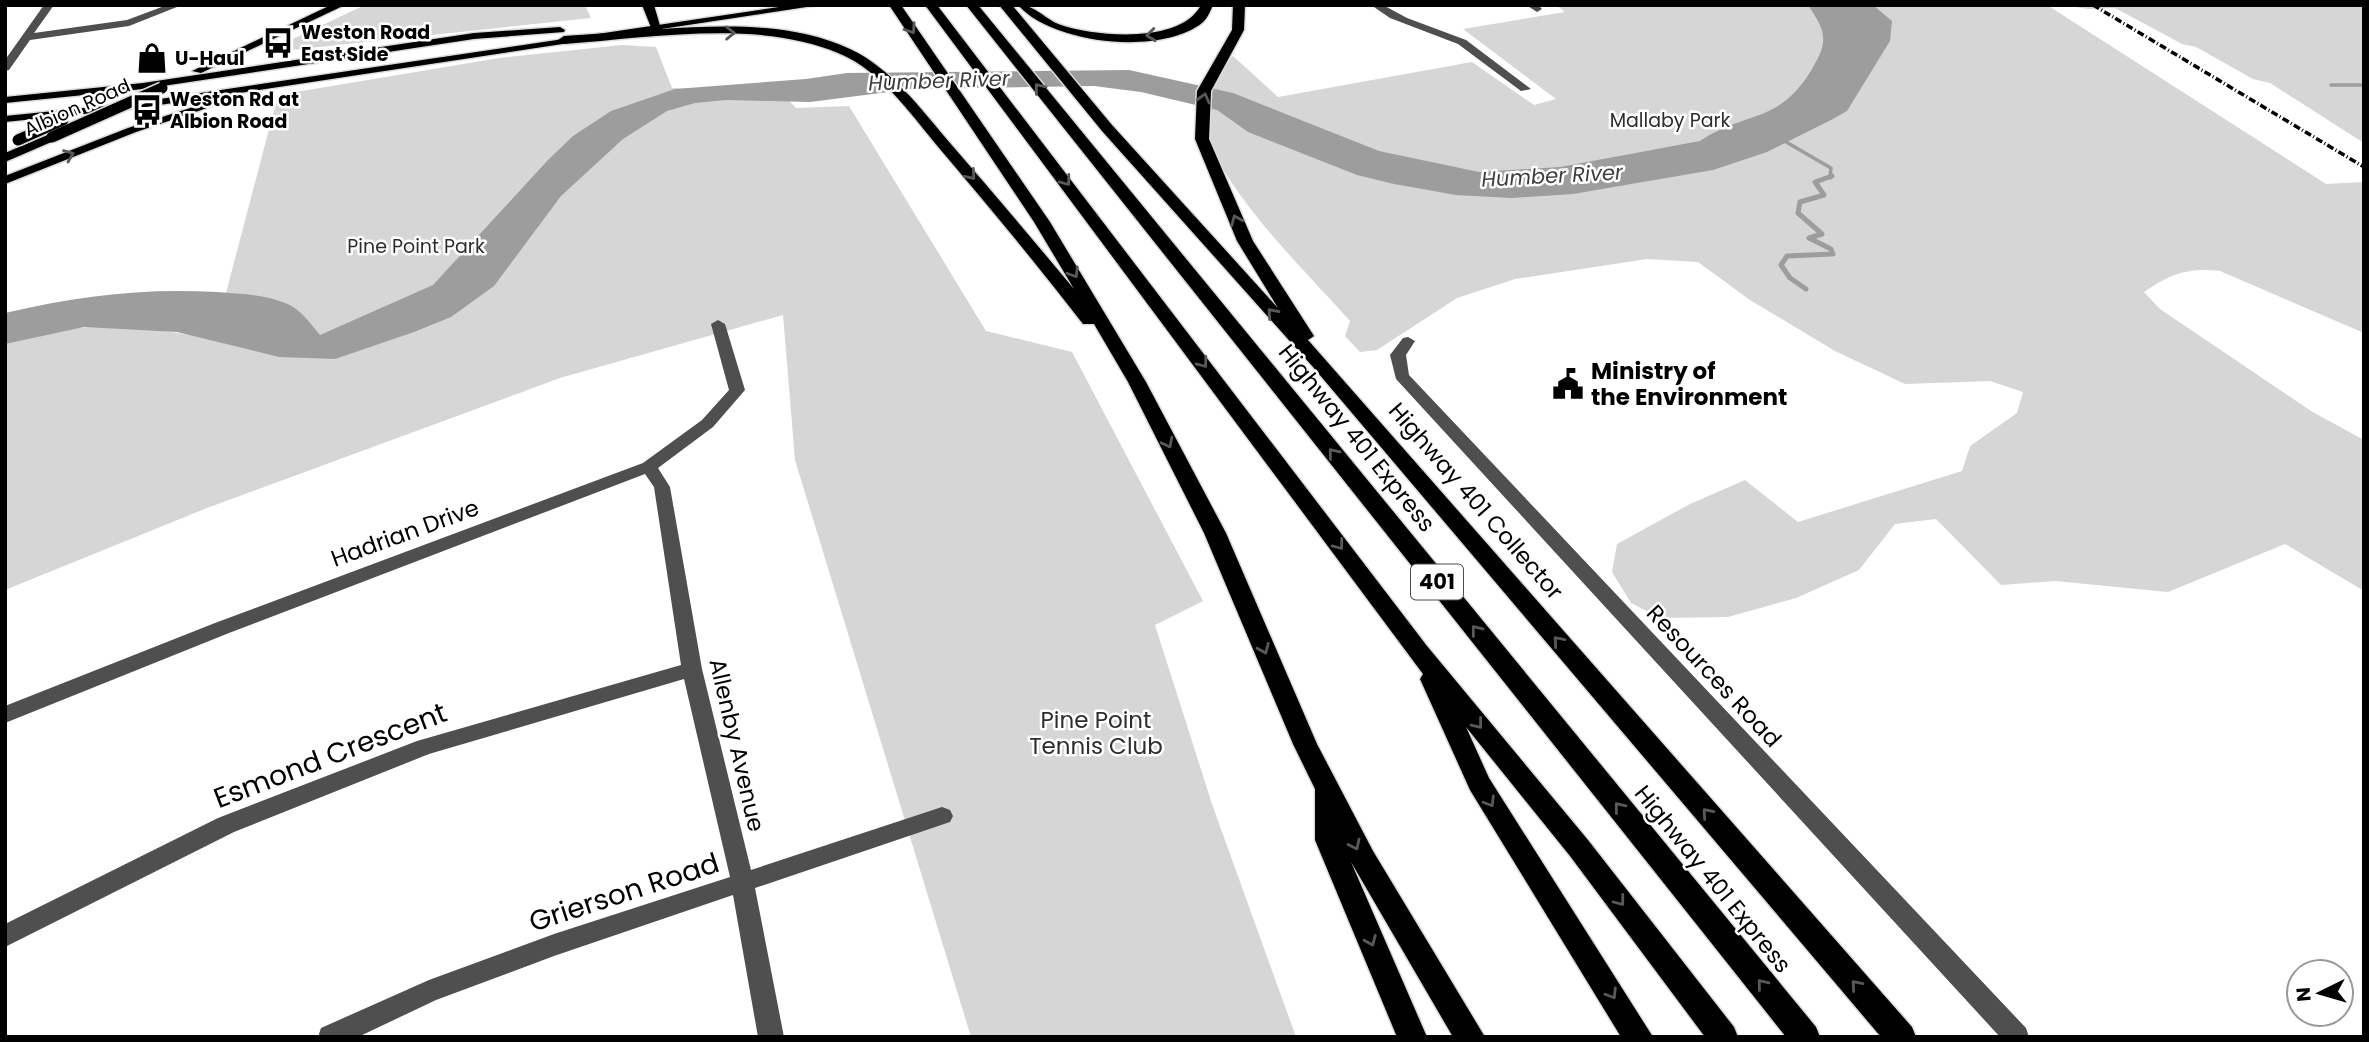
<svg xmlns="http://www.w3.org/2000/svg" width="2369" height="1042" viewBox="0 0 2369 1042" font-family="Poppins,sans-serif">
  <rect width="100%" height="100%" fill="#fff"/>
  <g fill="#d6d6d6">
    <path d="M 365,5 L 585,5 L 591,18 L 263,53 Z"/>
    <path d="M 1556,5 L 2047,5 L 2326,184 L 2364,182 L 2364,333 L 2220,271 C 2189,267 2169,274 2144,292 L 2160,309 L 2311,411 L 2364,440 L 2364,591 L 2285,544 L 2168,592 L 2055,581 L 2001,585 L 1936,519 L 1895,524 L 1859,570 L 1796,598 L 1728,617 L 1660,618 L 1631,603 L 1612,572 L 1617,544 L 1690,504 L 1745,480 L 1798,522 L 1962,471 L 1970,446 L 2017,413 L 2023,392 L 1990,381 L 1905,384 L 1835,351 L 1750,300 L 1698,262 L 1647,259 L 1515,279 L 1457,298 L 1377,350 L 1360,352 L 1345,336 L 1350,321 C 1305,270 1211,181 1201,114 C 1199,101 1205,84 1208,71 L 1233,56 L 1278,97 L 1472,62 L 1534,105 L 1556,99 L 1463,29 L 1565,12 Z"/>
    <path d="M 2063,5 L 2364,5 L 2364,143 L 2270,83 L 2253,79 L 2196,47 L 2182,44 L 2115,8 L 2088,9 Z"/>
    <path d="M 622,45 L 656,47 L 672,88 L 783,94 L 796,108 L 849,106 L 986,331 L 1072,352 L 1203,601 L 1155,625 L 1212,804 L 1296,1037 L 971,1037 L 795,460 L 783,315 L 560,378 L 207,508 L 5,590 L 5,344 C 66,319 146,325 209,339 L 226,293 L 278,95 L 499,58 Z"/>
  </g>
  <path fill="#9d9d9d" d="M 1808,5 L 1873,5 L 1892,21 L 1890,41 L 1847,111 L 1831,120 L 1767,152 L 1713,170 L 1573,194 L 1511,198 L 1456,195 L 1394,184 L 1357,175 L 1248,132 L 1217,110 L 1141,92 L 1094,86 L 912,89 L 810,102 L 726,100 L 695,103 L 667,111 L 623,139 L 561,196 L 494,286 L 451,317 L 414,332 L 335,359 L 279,357 L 177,332 L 84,327 L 5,344 L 5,313 C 79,296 141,288 217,292 C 240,294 263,294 285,303 C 300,308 310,323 320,335 L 433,285 L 548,160 L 573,136 L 611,111 L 675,89 L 806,79 L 847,73 L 1129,70 L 1233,93 L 1379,151 L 1479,172 L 1560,167 L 1700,141 C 1746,110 1779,125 1812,69 C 1829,40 1826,32 1808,5 Z"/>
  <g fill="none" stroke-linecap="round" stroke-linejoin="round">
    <g stroke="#9d9d9d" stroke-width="3.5">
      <path d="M 2331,85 L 2364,85"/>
      <path d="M 1781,139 L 1831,168 L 1830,178"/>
    </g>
    <path stroke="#9d9d9d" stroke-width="5" d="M 1806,289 L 1790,278 L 1781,265 L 1787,256 L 1833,254 L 1831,249 L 1809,238 L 1822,234 L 1798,213 L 1800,202 L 1824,195 L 1815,182 L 1832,176"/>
    <defs>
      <g id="major">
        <path d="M 331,5 L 345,5 L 201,73 L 192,71 Z"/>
        <path d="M 792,5 L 820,5 L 133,109 L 5,122 L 5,116 L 133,103 Z"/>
        <path d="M 560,27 L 565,30 L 564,32 L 474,39 L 143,89 L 5,103 L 5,97 L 143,83 L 474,33 Z"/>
        <path d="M 215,100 L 225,102 L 136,132 L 5,184 L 5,176 L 128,128 Z"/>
        <path d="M 52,133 L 58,137 L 56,140 L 5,162 L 5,153 Z"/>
      </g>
      <g id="highway">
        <path d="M 642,5 L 654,5 L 661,29 C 722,25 793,22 850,49 C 891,68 921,109 950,143 C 992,191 1033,240 1074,289 L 1034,222 L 889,5 L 901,5 L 1050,222 L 1146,382 L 1226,533 L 1317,744 L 1373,851 L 1485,1037 L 1453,1037 L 1351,862 L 1427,1037 L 1397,1037 L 1315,840 L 1315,789 L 1293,744 L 1204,533 L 1128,382 L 1094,324 L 1083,324 C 1038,266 992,210 945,155 C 914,119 883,71 838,53 C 758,19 649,38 564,44 L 558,40 L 564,36 L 652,30 Z"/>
        <path d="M 925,5 L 937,5 L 1427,646 L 1588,840 L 1734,1027 L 1738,1037 L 1705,1037 L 1570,856 L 1466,727 L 1489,778 L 1653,1037 L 1621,1037 L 1470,790 L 1420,679 L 1423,674 Z"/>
        <path d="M 966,5 L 978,5 L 1816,1027 L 1820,1037 L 1786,1037 Z"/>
        <path d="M 999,5 L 1012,5 L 1112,125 L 1278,308 L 1237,241 L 1195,139 L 1197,91 L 1232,30 L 1233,5 L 1245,5 L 1244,30 L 1211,91 L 1209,139 L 1253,241 L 1314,336 L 1308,340 L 1912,1027 L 1916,1037 L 1881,1037 L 1313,367 L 1102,131 Z"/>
        <path d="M 1018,5 C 1036,5 1044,19 1061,25 C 1097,37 1181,44 1201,5 L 1213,5 C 1210,12 1207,19 1202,23 C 1160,56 1052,44 1018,5 Z"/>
      </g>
    </defs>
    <use href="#major" stroke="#dbdbdb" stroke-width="3"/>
    <use href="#highway" stroke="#dbdbdb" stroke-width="3"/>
    <g fill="#4f4f4f" fill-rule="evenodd">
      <path d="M 44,5 L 54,5 L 34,33 L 127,20 L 167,5 L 182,5 L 129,26 L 30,40 L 9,70 L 5,71 L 5,60 Z"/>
      <path d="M 1371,5 L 1383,5 L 1407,18 L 1466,40 L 1531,89 L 1521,91 L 1458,44 L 1390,18 Z"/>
      <path d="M 1526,5 L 1538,5 L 1542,9 L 1537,12 Z"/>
      <path d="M 718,320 L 725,324 L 745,390 L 713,427 L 658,468 L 670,487 L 702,669 L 751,870 L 942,807 L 950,810 L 953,816 L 950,822 L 755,888 L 784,1037 L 758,1037 L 733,895 L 554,956 L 436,1000 L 358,1037 L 318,1037 L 321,1028 L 429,980 L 554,934 L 730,877 L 684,679 L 429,754 L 234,832 L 5,947 L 5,924 L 218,818 L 417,741 L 681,665 L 654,487 L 645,474 L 229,633 L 5,723 L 5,706 L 215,623 L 643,463 L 702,420 L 729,390 L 711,324 Z"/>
      <path d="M 1408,337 L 1415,341 L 1406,355 L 1409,375 L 2026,1028 L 2029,1037 L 2000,1037 L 1396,379 L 1390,355 L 1403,338 Z"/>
    </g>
    <use href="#major" fill="#000" fill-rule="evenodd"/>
    <use href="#highway" fill="#000" fill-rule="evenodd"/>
    <path stroke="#000" stroke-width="3.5" stroke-dasharray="7 2.5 1 2.5" stroke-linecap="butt" d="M 2093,5 L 2364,167"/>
    <defs>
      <g id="major-bridge">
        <path d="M 52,137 L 162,88"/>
        <path d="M 18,140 L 63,120"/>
      </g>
    </defs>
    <use href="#major-bridge" stroke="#dbdbdb" stroke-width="14" stroke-linecap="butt"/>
    <use href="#major-bridge" stroke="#000" stroke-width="11"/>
  </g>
  <defs><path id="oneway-chevron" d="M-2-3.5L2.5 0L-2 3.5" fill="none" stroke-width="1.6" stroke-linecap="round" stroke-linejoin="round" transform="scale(1.75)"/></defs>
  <g stroke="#595959">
    <use href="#oneway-chevron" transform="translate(911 29) rotate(56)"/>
    <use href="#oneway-chevron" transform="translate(730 33) rotate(-1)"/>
    <use href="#oneway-chevron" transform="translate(1151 35) rotate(174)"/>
    <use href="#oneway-chevron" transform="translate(1039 88) rotate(-129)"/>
    <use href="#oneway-chevron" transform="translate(1204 98) rotate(-76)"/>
    <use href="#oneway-chevron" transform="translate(69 155) rotate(-22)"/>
    <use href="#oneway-chevron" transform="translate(971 175) rotate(49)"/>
    <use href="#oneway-chevron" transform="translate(1066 181) rotate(53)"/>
    <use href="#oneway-chevron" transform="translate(1236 220) rotate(-113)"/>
    <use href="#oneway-chevron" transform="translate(1074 273) rotate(58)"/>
    <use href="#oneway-chevron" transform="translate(1272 313) rotate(-132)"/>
    <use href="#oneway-chevron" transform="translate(1203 363) rotate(53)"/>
    <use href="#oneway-chevron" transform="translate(1168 443) rotate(63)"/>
    <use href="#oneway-chevron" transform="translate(1333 453) rotate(-129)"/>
    <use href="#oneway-chevron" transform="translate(1339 545) rotate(53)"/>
    <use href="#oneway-chevron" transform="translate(1476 630) rotate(-129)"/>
    <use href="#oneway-chevron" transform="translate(1558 641) rotate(-131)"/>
    <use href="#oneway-chevron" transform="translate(1264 649) rotate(67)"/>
    <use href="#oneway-chevron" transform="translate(1478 724) rotate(51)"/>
    <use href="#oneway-chevron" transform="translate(1490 802) rotate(58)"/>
    <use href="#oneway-chevron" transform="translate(1619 807) rotate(-129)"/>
    <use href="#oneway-chevron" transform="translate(1707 813) rotate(-131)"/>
    <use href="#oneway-chevron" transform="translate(1355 845) rotate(64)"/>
    <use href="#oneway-chevron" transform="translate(1620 901) rotate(53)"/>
    <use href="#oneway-chevron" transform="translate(1371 941) rotate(67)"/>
    <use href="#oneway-chevron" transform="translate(1762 984) rotate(-129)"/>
    <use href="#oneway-chevron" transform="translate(1856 985) rotate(-131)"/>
    <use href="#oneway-chevron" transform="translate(1612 994) rotate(58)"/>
  </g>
  <defs>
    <symbol id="bus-bare" viewBox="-9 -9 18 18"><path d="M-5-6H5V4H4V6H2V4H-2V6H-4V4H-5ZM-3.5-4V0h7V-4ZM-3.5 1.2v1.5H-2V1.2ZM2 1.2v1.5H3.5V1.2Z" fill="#000" stroke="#fff" stroke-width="2.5" paint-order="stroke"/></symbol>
    <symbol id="shop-bare" viewBox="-9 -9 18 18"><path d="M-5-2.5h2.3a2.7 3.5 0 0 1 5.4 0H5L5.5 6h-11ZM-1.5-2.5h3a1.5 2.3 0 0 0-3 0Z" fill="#000" stroke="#fff" stroke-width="2.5" paint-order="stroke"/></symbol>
    <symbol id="civic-bare" viewBox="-9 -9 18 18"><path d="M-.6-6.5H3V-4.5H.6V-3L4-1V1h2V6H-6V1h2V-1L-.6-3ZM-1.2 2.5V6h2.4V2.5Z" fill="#000" stroke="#fff" stroke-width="2.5" paint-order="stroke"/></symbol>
  </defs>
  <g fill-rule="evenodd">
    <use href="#bus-bare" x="256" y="21" width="44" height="44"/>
    <use href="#shop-bare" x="130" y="36" width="44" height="44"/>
    <use href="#bus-bare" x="125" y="88" width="44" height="44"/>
    <use href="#civic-bare" x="1546" y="362" width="44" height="44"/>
  </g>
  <g text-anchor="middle" stroke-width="5" stroke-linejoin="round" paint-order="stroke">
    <g font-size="19" font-weight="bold" fill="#000" stroke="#fff" text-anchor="start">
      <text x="301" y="39">Weston Road<tspan x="301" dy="22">East Side</tspan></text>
      <text x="175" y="65">U-Haul</text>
      <text x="170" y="106">Weston Rd at<tspan x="170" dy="22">Albion Road</tspan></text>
    </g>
    <g font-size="19" fill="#000" stroke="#fff">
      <text transform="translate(77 107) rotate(-24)" y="7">Albion Road</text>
    </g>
    <g font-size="19" fill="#2d2d2d" stroke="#fff">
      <text x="1670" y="127">Mallaby Park</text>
      <text x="416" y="253">Pine Point Park</text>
    </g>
    <g font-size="21" font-style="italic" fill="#3e3e3e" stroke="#fff">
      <text transform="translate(939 81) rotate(-2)" y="7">Humber River</text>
      <text transform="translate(1552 176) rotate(-3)" y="7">Humber River</text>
    </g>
    <rect fill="#fff" stroke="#4c4c4c" stroke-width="2" x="1411" y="564.5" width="52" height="35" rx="5"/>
    <g font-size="21" font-weight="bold" fill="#000">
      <text x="1437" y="589">401</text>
    </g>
    <g font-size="23" font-weight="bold" fill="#000" stroke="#fff" text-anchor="start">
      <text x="1591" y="379">Ministry of<tspan x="1591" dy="26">the Environment</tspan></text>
    </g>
    <g font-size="23" fill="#000" stroke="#fff">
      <text transform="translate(1357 438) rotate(51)" y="8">Highway 401 Express</text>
      <text transform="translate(1476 501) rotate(49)" y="8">Highway 401 Collector</text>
      <text transform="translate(405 533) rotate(-20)" y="8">Hadrian Drive</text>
      <text transform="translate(1714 676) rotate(47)" y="8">Resources Road</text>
      <text transform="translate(737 745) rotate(77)" y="8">Allenby Avenue</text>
      <text transform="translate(1713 879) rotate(51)" y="8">Highway 401 Express</text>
    </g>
    <g font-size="23" fill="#2d2d2d" stroke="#fff">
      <text x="1096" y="728">Pine Point<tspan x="1096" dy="26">Tennis Club</tspan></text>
    </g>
    <g font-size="28" fill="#000" stroke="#fff">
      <text transform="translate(330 755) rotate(-21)" y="10">Esmond Crescent</text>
      <text transform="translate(624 892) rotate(-18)" y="10">Grierson Road</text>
    </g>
  </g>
  <rect width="2369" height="1042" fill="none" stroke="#000000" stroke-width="14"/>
  <g transform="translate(2320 993) rotate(265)"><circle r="33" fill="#ffffff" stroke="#999999" stroke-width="2"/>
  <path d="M0-5L12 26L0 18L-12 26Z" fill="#000000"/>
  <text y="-10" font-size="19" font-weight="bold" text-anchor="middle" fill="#000000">N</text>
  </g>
</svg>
